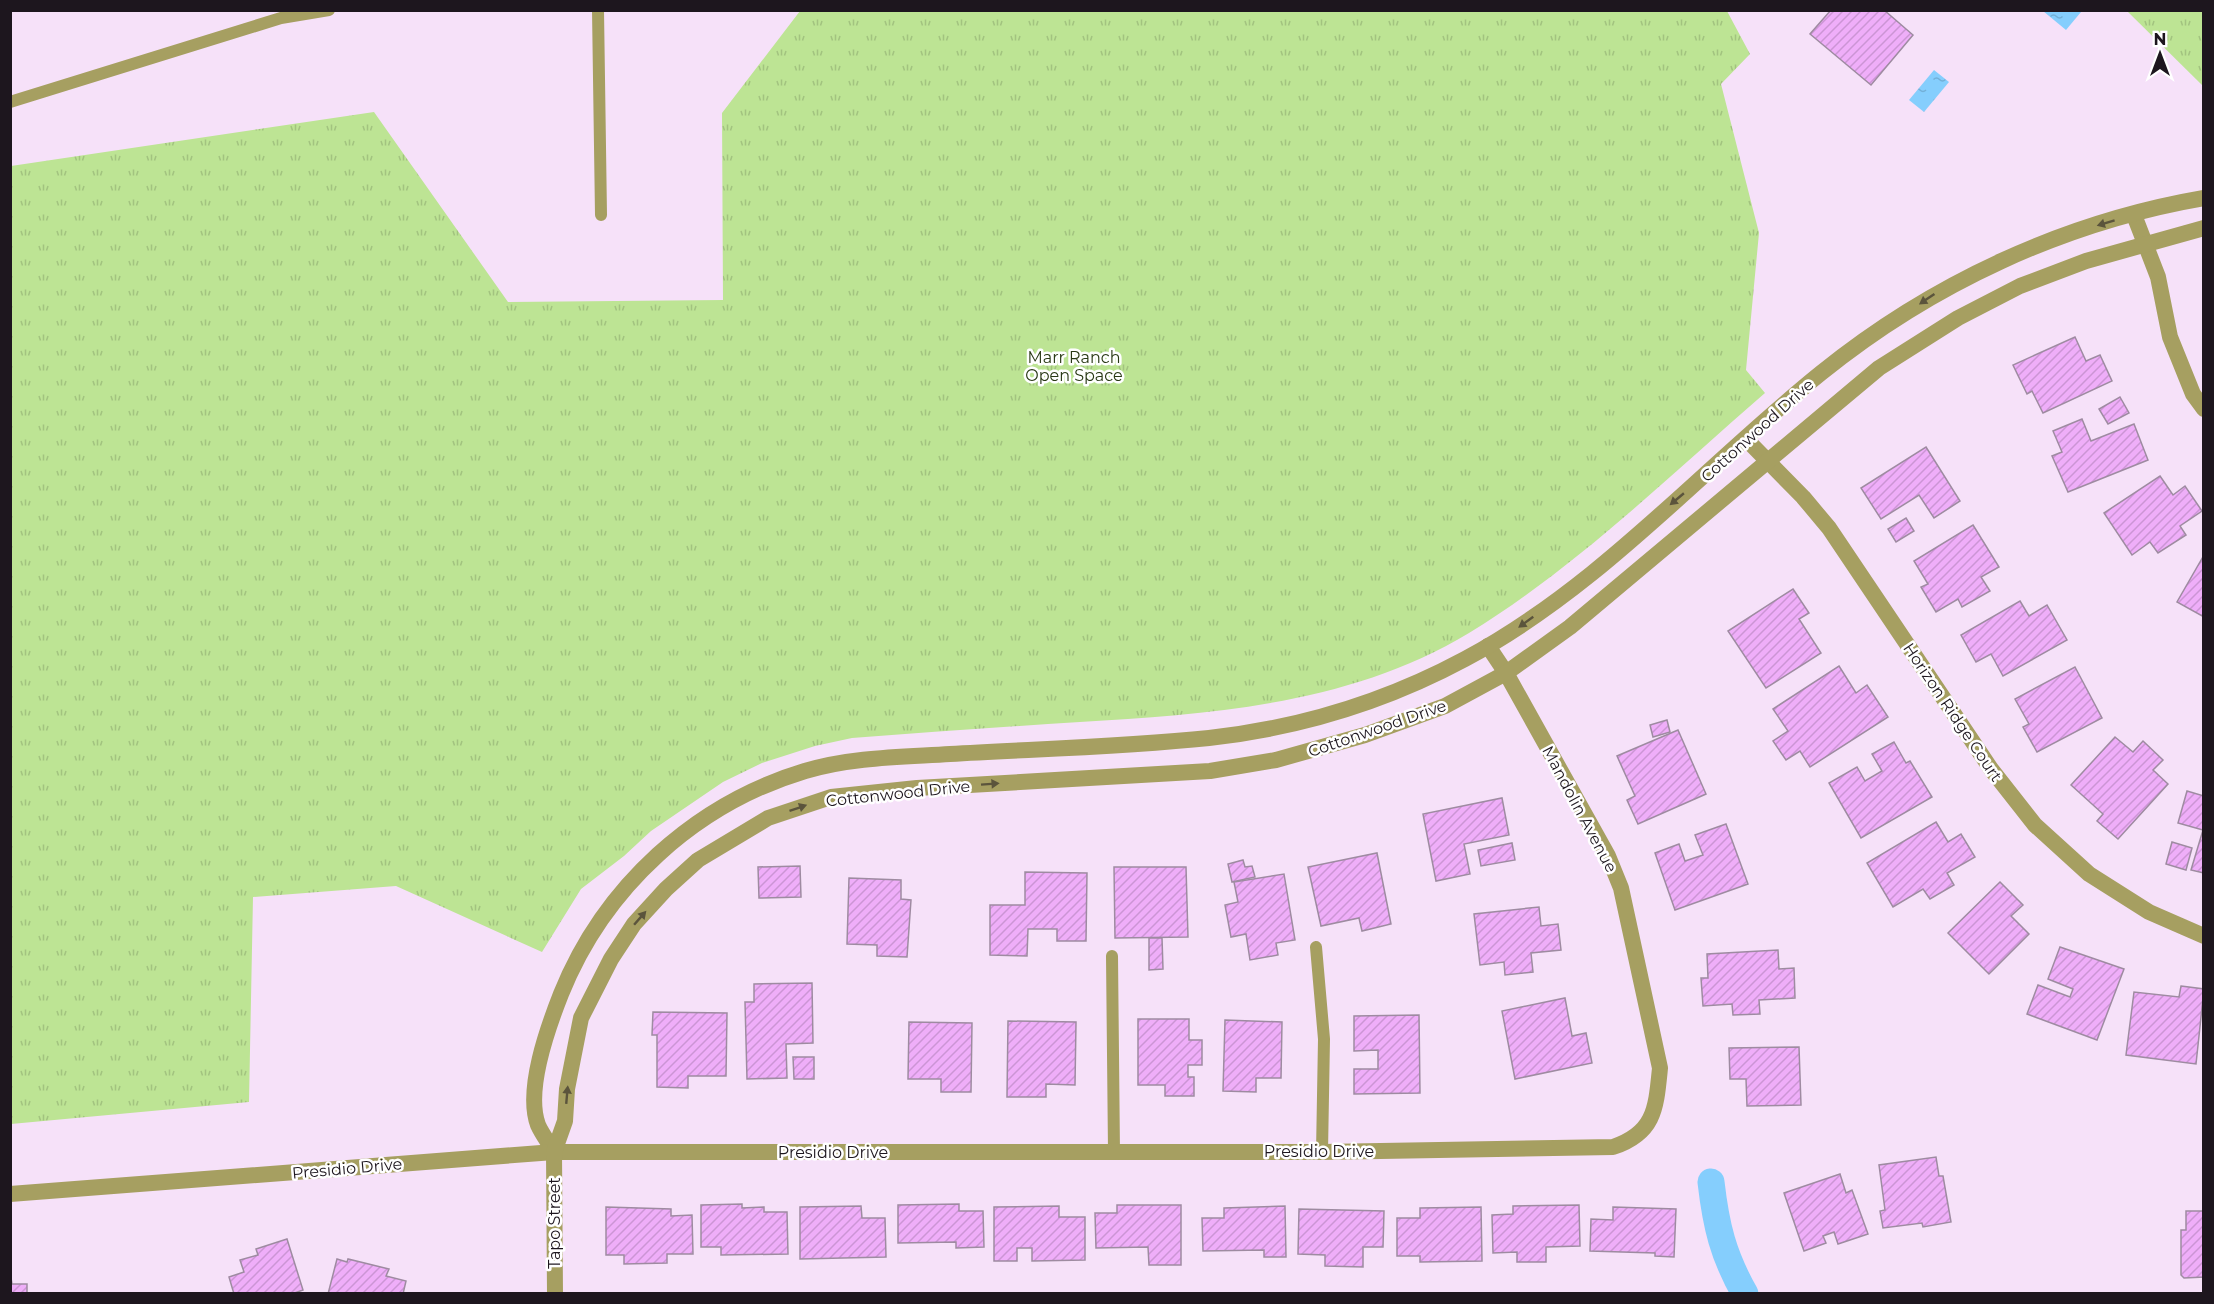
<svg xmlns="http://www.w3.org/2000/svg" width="2214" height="1304" viewBox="0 0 2214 1304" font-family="Montserrat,sans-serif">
  <defs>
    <pattern id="park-tufts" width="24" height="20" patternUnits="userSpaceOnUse" patternTransform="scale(1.5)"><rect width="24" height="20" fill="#bde494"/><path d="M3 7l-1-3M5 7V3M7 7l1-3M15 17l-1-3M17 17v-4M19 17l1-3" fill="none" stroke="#a2c37f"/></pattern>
    <pattern id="water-ripples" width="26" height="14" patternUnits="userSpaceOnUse" patternTransform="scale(1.5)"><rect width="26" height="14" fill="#85cefd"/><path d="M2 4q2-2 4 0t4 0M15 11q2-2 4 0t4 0" fill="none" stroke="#72b0d8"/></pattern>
    <pattern id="building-hatch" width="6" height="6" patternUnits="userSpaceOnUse" patternTransform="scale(1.5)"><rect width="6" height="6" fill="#efaef9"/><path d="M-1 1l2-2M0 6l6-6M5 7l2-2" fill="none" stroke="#cc95d5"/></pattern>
  </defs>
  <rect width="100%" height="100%" fill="#f6e1f9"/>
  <g fill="url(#park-tufts)">
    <path d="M 800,11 L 1727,11 L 1750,54 L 1721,84 L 1759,233 L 1746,370 L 1765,393 C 1669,476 1577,567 1469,633 C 1352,704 1213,714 1080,722 C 1004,727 928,732 852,738 L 815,746 L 762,763 L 723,782 L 651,831 L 624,856 L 581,889 L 542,952 L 396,886 L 253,897 L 249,1102 L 11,1124 L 11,166 L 374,112 L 508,302 L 723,300 L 722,113 Z"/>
    <path d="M 2127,11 L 2203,11 L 2203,86 Z"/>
  </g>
  <g fill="url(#water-ripples)">
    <path d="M 2080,11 L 2081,12 L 2066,30 L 2043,11 Z"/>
    <path d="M 1934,70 L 1949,82 L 1924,112 L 1909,100 Z"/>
  </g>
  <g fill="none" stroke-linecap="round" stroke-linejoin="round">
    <path stroke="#85cefd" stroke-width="27" d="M 1711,1182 C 1716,1226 1723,1255 1745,1294"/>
  </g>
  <g fill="url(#building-hatch)" stroke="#9e8ba1" stroke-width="1.5">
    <path d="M 1831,10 L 1884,10 L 1913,35 L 1871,85 L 1810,34 Z"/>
    <path d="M 2075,337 L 2086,361 L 2100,355 L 2112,381 L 2043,413 L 2032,391 L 2027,394 L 2013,365 Z"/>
    <path d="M 2120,397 L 2129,413 L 2108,424 L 2099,409 Z"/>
    <path d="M 2082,419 L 2091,441 L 2134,424 L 2148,460 L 2068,492 L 2052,456 L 2062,452 L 2053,431 Z"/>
    <path d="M 1926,447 L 1960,501 L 1934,518 L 1919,495 L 1881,519 L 1861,488 Z"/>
    <path d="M 2160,476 L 2173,495 L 2185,486 L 2202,511 L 2180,526 L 2186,535 L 2158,553 L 2150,542 L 2132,555 L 2104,513 Z"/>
    <path d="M 1906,518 L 1914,531 L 1896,542 L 1888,529 Z"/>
    <path d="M 1973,525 L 1999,567 L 1981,577 L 1990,591 L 1962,607 L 1958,599 L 1936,612 L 1921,587 L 1928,584 L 1914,561 Z"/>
    <path d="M 2204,555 L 2204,617 L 2177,602 Z"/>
    <path d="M 1793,589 L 1809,613 L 1799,619 L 1821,653 L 1766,688 L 1728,631 Z"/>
    <path d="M 2020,601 L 2029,616 L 2047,605 L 2067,640 L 2003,676 L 1991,654 L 1976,662 L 1961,635 Z"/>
    <path d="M 1839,666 L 1856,693 L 1867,685 L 1888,717 L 1810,767 L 1800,751 L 1786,760 L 1773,741 L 1788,731 L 1773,709 Z"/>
    <path d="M 2075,667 L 2102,718 L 2037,752 L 2023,727 L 2029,724 L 2015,699 Z"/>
    <path d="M 1667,720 L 1670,732 L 1653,737 L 1650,725 Z"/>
    <path d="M 1678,730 L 1706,794 L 1638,824 L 1627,800 L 1635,796 L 1617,756 Z"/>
    <path d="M 2115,737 L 2133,752 L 2143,741 L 2163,760 L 2153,770 L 2168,784 L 2118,839 L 2097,821 L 2103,814 L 2071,785 Z"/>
    <path d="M 1894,742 L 1906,763 L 1910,761 L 1932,797 L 1861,838 L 1829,783 L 1857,767 L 1865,781 L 1882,771 L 1872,754 Z"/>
    <path d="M 2187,791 L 2204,796 L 2204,873 L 2191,870 L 2203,830 L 2178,823 Z"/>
    <path d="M 1502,798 L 1509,835 L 1464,844 L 1470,874 L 1436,881 L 1423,814 Z"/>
    <path d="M 1936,822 L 1948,842 L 1961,834 L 1975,857 L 1947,873 L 1954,885 L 1930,899 L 1923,889 L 1893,907 L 1867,863 Z"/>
    <path d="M 1726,824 L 1748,884 L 1675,910 L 1655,853 L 1679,844 L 1685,861 L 1703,855 L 1695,835 Z"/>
    <path d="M 2172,842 L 2192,848 L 2186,870 L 2166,864 Z"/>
    <path d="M 1512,843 L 1515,860 L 1481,866 L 1478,850 Z"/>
    <path d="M 1377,853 L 1391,924 L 1362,931 L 1359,918 L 1321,926 L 1308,867 Z"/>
    <path d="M 1243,860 L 1245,867 L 1252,866 L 1255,877 L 1232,882 L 1228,864 Z"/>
    <path d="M 800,866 L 801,897 L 759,898 L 758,867 Z"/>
    <path d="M 1114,867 L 1186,867 L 1188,937 L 1115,938 Z"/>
    <path d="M 1025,872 L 1087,873 L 1086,941 L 1057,941 L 1057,929 L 1028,929 L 1027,956 L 990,955 L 990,905 L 1025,905 Z"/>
    <path d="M 1284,874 L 1295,940 L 1276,943 L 1278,955 L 1250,960 L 1246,934 L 1231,937 L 1225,905 L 1238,902 L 1234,882 Z"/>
    <path d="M 849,878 L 901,880 L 901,899 L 911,900 L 907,957 L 877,956 L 877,945 L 847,944 Z"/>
    <path d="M 2000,882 L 2023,905 L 2011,916 L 2029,934 L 1989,974 L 1948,933 Z"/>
    <path d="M 1539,907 L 1541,926 L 1558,924 L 1561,950 L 1531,953 L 1533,972 L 1505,975 L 1504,962 L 1480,965 L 1474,914 Z"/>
    <path d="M 1149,938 L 1162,938 L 1163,969 L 1149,970 Z"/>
    <path d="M 2060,947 L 2124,969 L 2097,1040 L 2027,1014 L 2038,985 L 2070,997 L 2073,989 L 2048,979 Z"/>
    <path d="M 1778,950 L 1779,969 L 1794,968 L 1795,998 L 1759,1000 L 1760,1014 L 1733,1015 L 1732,1004 L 1703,1006 L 1701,978 L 1708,978 L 1707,954 Z"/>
    <path d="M 812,983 L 813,1043 L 786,1044 L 787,1078 L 747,1079 L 745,1002 L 754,1002 L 754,984 Z"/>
    <path d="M 2181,986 L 2204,989 L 2196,1064 L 2126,1055 L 2134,992 L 2179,997 Z"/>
    <path d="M 1565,998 L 1572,1036 L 1586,1033 L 1592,1063 L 1515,1079 L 1502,1011 Z"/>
    <path d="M 653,1012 L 727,1013 L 726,1076 L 688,1076 L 688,1088 L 657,1087 L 657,1035 L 652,1035 Z"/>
    <path d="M 1419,1015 L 1420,1093 L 1354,1094 L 1354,1069 L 1378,1069 L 1378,1050 L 1354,1051 L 1354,1016 Z"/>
    <path d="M 1138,1019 L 1189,1019 L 1189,1040 L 1202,1040 L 1202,1065 L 1188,1065 L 1188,1077 L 1194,1077 L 1194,1096 L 1165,1096 L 1165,1085 L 1138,1085 Z"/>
    <path d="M 1225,1020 L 1282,1022 L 1281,1078 L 1256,1078 L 1256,1092 L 1223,1091 Z"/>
    <path d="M 1008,1021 L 1076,1022 L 1075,1085 L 1046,1084 L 1046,1097 L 1007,1097 Z"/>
    <path d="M 909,1022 L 972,1023 L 971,1092 L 941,1092 L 941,1079 L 908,1079 Z"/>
    <path d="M 1799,1047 L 1801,1105 L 1747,1106 L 1746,1079 L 1730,1079 L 1729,1048 Z"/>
    <path d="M 793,1057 L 814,1057 L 814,1079 L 794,1079 Z"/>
    <path d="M 1936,1157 L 1939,1176 L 1943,1176 L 1951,1222 L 1923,1227 L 1922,1223 L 1883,1228 L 1880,1211 L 1885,1210 L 1879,1165 Z"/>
    <path d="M 1840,1174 L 1846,1193 L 1852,1190 L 1868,1234 L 1838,1244 L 1834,1232 L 1823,1236 L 1826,1243 L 1804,1251 L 1784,1193 Z"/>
    <path d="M 742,1204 L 742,1208 L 764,1207 L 764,1212 L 787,1212 L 788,1254 L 721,1255 L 721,1247 L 701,1247 L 701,1205 Z"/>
    <path d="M 959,1204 L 959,1211 L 983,1211 L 984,1247 L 956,1248 L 956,1242 L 898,1243 L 898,1205 Z"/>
    <path d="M 1117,1205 L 1181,1205 L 1181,1265 L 1149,1265 L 1148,1247 L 1096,1248 L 1095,1213 L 1117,1213 Z"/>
    <path d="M 1579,1205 L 1580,1246 L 1546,1247 L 1546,1262 L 1517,1262 L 1517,1252 L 1493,1253 L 1492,1215 L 1513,1214 L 1513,1206 Z"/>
    <path d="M 861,1206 L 862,1218 L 885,1218 L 886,1257 L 800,1259 L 800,1207 Z"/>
    <path d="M 1059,1206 L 1059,1217 L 1085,1217 L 1085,1260 L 1032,1261 L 1032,1248 L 1017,1248 L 1017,1261 L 994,1261 L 994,1207 Z"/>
    <path d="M 1285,1206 L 1286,1257 L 1264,1257 L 1264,1250 L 1203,1251 L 1202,1218 L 1224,1218 L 1224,1208 Z"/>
    <path d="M 606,1207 L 671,1209 L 671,1216 L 692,1215 L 693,1254 L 667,1254 L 667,1263 L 624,1264 L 624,1255 L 606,1255 Z"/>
    <path d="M 1481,1207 L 1482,1261 L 1420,1262 L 1420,1256 L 1397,1256 L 1397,1218 L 1420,1218 L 1420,1208 Z"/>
    <path d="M 1613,1207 L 1676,1209 L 1674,1257 L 1655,1256 L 1655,1253 L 1590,1251 L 1591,1219 L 1613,1220 Z"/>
    <path d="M 1299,1209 L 1384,1211 L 1383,1247 L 1363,1247 L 1363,1267 L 1325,1266 L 1325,1255 L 1298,1254 Z"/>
    <path d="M 2186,1211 L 2204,1211 L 2204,1277 L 2184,1278 L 2181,1275 L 2181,1230 L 2186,1230 Z"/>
    <path d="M 287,1239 L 303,1290 L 292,1294 L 234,1294 L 229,1277 L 244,1272 L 240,1260 L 258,1255 L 256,1249 Z"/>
    <path d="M 337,1259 L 347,1262 L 348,1259 L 389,1269 L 386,1276 L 406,1281 L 403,1294 L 328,1294 Z"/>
    <path d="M 10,1271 L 12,1284 L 27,1284 L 27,1294 L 10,1294 Z"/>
  </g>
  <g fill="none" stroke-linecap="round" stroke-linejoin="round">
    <g stroke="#a69f61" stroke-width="12">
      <path d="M 598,10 L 601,215"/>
      <path d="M 10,102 L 281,18 L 329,10"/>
      <path d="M 1316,947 L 1324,1039 L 1322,1152"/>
      <path d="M 1112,956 L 1114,1152"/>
    </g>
    <g stroke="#a69f61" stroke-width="16">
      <path d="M 2134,215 L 2158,277 L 2170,337 L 2193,394 L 2204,409"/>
      <path d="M 1746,439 L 1803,497 L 1829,528 L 1991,769 L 2035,825 L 2089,874 L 2149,912 L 2204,936"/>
      <path d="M 554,1152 L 1322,1152 L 1613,1147 C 1655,1133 1656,1108 1660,1068 L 1621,888 L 1608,856 L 1506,673 L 1488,646"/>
    </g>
    <g stroke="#a69f61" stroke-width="16">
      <path d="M 554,1152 C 549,1143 542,1134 538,1125 C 525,1090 548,1027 561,994 C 604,887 695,804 805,771 C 851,757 902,757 950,754 C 1036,749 1123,747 1209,738 C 1299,728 1385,702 1465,659 C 1600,587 1703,468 1821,373 C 1931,284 2064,222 2204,198"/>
      <path d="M 10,1194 L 554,1152"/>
      <path d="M 555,1294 L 554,1152 L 565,1121 L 567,1089 L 581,1018 L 611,959 L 634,924 L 666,889 L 698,860 L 768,818 L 831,797 L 917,788 L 1210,771 L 1276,760 L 1365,735 L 1445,706 L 1506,673 L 1570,627 L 1879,368 L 1958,318 L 2020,286 L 2086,261 L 2204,228"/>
    </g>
  </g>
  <defs><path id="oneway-solid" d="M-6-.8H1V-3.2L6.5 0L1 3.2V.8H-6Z" transform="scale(1.5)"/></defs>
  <g fill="#5b543c">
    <use href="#oneway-solid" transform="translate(2106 223) rotate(163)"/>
    <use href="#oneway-solid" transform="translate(1927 299) rotate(146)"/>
    <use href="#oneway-solid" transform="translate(1677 499) rotate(140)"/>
    <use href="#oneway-solid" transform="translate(1526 622) rotate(144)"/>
    <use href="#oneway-solid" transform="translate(990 784) rotate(-4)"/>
    <use href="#oneway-solid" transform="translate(798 808) rotate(-19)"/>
    <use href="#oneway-solid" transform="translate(640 918) rotate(-49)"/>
    <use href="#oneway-solid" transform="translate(567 1095) rotate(-85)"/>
  </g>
  <g text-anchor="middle" stroke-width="5" stroke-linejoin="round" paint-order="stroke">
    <g font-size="16" fill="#283814" stroke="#fff">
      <text x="1074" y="363">Marr Ranch<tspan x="1074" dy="18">Open Space</tspan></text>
    </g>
    <g font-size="16" fill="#1d161e" stroke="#fff">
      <text transform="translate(1757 430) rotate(-42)" y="6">Cottonwood Drive</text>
      <text transform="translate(1953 712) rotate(56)" y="6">Horizon Ridge Court</text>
      <text transform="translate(1377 728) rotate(-19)" y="6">Cottonwood Drive</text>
      <text transform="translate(898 793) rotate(-6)" y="6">Cottonwood Drive</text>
      <text transform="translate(1580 809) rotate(62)" y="6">Mandolin Avenue</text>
      <text x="1319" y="1157">Presidio Drive</text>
      <text x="833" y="1158">Presidio Drive</text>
      <text transform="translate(347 1168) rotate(-5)" y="6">Presidio Drive</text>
      <text transform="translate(554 1223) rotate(-90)" y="6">Tapo Street</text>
    </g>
  </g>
  <rect width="2214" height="1304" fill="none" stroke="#1d161e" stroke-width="24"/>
  <g transform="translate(2160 54)" stroke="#ffffff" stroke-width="4.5" paint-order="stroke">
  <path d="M0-4.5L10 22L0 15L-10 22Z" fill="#1d161e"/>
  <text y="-9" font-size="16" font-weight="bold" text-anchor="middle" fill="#1d161e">N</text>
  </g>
</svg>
